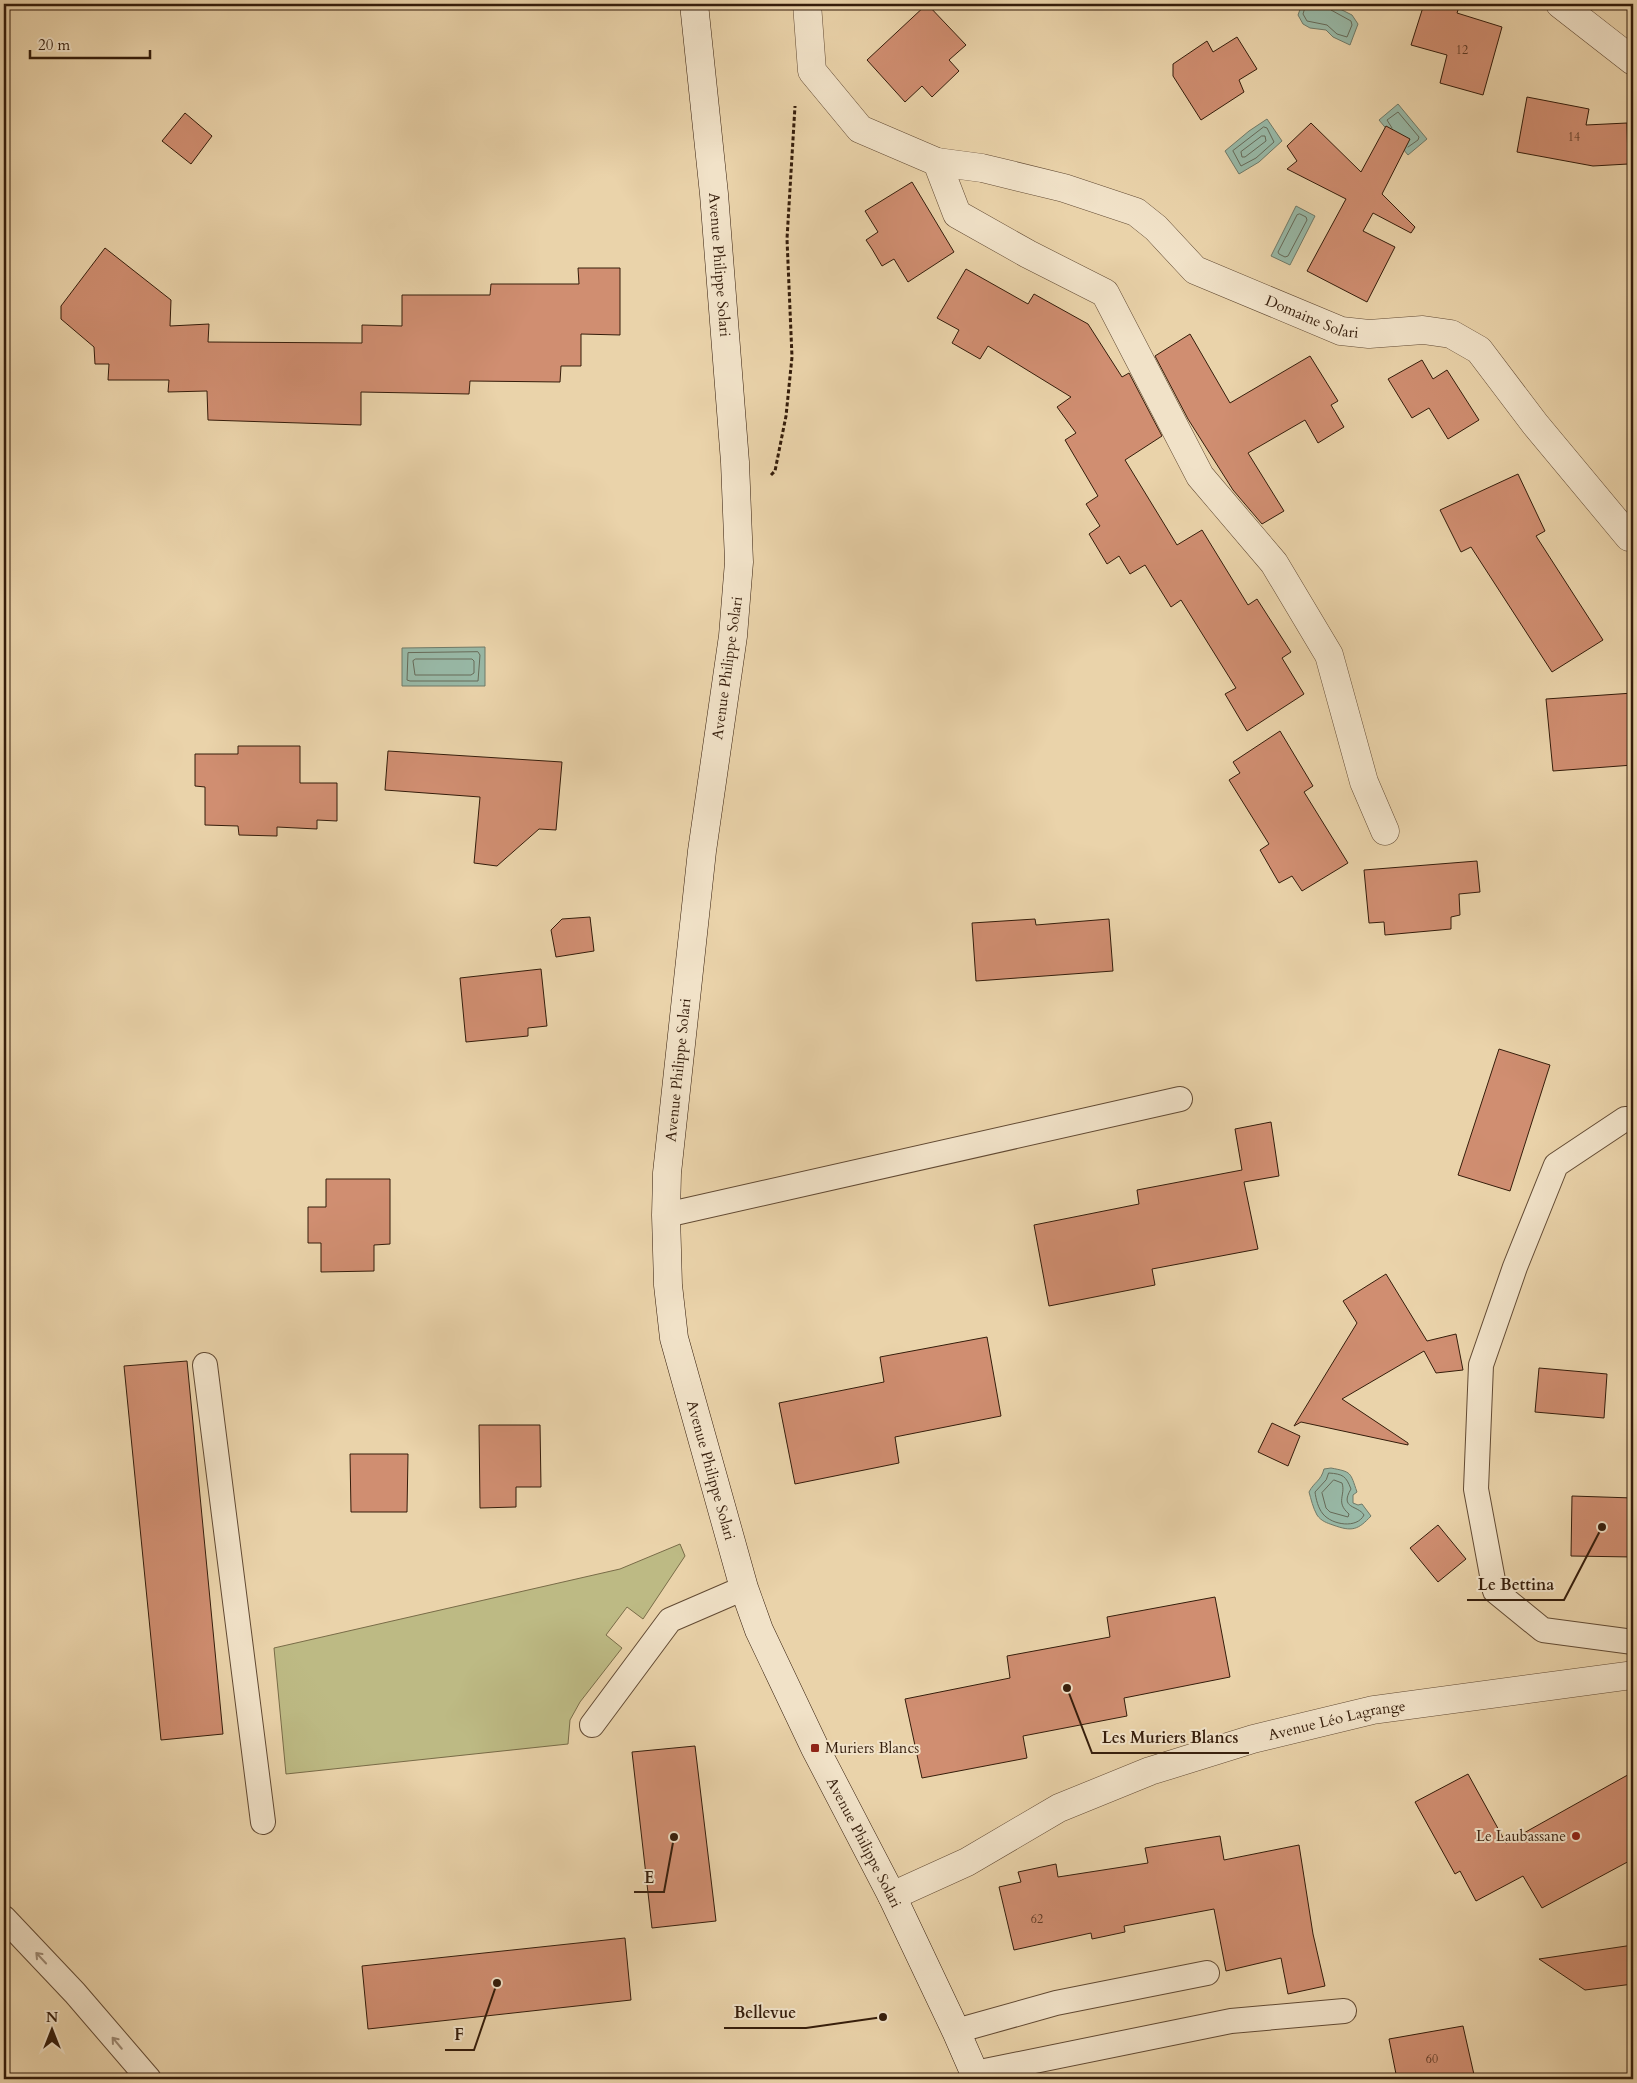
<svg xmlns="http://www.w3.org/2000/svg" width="1637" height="2083" viewBox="0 0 1637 2083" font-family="Cardo,serif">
  <rect width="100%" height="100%" fill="#ead3aa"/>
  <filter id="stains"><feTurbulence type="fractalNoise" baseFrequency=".004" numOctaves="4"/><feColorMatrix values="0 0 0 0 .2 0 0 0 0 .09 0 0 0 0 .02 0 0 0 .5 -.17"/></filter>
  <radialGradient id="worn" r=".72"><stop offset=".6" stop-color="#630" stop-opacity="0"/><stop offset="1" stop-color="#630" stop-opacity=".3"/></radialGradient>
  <path fill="#bdba84" stroke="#796c48" d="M 680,1544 L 685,1556 L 643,1619 L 627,1607 L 606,1635 L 622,1648 L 580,1702 L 570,1720 L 568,1744 L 286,1774 L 274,1648 L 620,1569 Z"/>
  <g fill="#98b8a6" stroke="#707a68">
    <path d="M 1302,4 L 1330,4 L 1352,15 L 1358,24 L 1350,45 L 1333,37 L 1326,30 L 1310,28 L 1303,24 L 1298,15 Z"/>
    <path d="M 1398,104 L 1427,139 L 1408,155 L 1379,120 Z"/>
    <path d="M 1267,119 L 1282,141 L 1259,162 L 1239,174 L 1225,151 L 1249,131 Z"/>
    <path d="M 1296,206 L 1315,216 L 1290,265 L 1271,256 Z"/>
    <path d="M 485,647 L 485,686 L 402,686 L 402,648 Z"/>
    <path d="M 1331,1468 C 1352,1472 1350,1472 1357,1492 L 1353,1495 L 1353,1503 L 1358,1505 L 1362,1504 L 1371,1516 C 1358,1530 1352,1532 1333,1525 C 1327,1523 1321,1521 1317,1515 C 1313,1508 1311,1499 1309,1492 C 1314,1482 1321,1481 1324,1469 Z"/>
  </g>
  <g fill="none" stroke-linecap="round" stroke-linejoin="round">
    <g stroke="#666a58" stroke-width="1">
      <path d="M 1306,4 L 1303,14 L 1307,21 L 1327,25 L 1337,34 L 1347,37 L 1352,25 L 1351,21 L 1331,10 L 1329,4"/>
      <path d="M 1264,127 L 1267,128 L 1274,142 L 1256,158 L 1241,166 L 1233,151 Z"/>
      <path d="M 1392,128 L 1387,120 L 1398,112 L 1419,137 L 1418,140 L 1408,147"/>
      <path d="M 1262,136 L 1265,136 L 1266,141 L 1245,157 L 1242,157 L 1241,152 Z"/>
      <path d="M 1300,214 L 1306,217 L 1307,220 L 1288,256 L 1285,257 L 1279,254 L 1278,252 L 1297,215 Z"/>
      <path d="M 478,652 L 480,655 L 478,681 L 410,681 L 407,680 L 408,653 Z"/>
      <path d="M 416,659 L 472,659 L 474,661 L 474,673 L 471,675 L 415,675 L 413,661 Z"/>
      <path d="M 1329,1473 C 1343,1474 1346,1476 1351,1489 C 1339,1509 1358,1505 1364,1515 C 1357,1529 1332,1525 1323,1514 C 1318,1508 1316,1499 1315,1492 L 1326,1480 Z"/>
      <path d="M 1334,1480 L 1342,1483 C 1346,1495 1335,1502 1349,1514 L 1348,1517 L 1330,1512 L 1326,1508 L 1322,1493 Z"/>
    </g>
  </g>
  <g fill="#d08e71" stroke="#351d0b">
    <path d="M 927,4 L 966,45 L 949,60 L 959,71 L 932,97 L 922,86 L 905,102 L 867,60 Z"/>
    <path d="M 1424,4 L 1460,4 L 1457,13 L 1502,27 L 1483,95 L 1440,83 L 1447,55 L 1411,45 Z"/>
    <path d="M 1237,37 L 1257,69 L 1239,80 L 1244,92 L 1201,120 L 1173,76 L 1173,64 L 1207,41 L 1213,52 Z"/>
    <path d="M 1527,97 L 1589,109 L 1586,125 L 1627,123 L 1628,164 L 1593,166 L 1517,152 Z"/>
    <path d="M 185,113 L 212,136 L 191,164 L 162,141 Z"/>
    <path d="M 1311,123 L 1361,172 L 1386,126 L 1410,139 L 1382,194 L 1415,227 L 1411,233 L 1373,213 L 1363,231 L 1395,247 L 1367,302 L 1307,271 L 1346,199 L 1287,169 L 1297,161 L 1287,146 Z"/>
    <path d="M 912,182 L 954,252 L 908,282 L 894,259 L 882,266 L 872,249 L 866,240 L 878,232 L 865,211 Z"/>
    <path d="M 105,248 L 171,300 L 170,326 L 209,324 L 208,342 L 362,343 L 362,325 L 402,326 L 402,295 L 490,295 L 491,284 L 579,284 L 578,268 L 620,268 L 620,335 L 581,334 L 581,366 L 561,366 L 560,382 L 470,381 L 469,394 L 361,392 L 361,425 L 208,420 L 207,391 L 168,392 L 169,380 L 108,380 L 109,364 L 95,364 L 94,347 L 61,319 L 61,306 Z"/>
    <path d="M 966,269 L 1028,304 L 1034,294 L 1088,324 L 1122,377 L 1129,373 L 1162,436 L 1125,460 L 1177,545 L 1202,530 L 1248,605 L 1257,599 L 1291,652 L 1282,658 L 1304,694 L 1247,731 L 1225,694 L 1236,688 L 1181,600 L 1171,607 L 1145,565 L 1130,574 L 1119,556 L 1107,564 L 1089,534 L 1100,526 L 1086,504 L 1098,496 L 1065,440 L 1076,433 L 1057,407 L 1071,397 L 988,346 L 980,359 L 952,343 L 959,330 L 937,318 Z"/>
    <path d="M 1190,334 L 1230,403 L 1310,356 L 1338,401 L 1331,405 L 1344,427 L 1318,443 L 1305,420 L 1248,453 L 1284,511 L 1262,524 L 1233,490 L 1188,419 L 1155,356 Z"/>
    <path d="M 1422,360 L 1433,379 L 1447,370 L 1479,420 L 1448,439 L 1429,408 L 1412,418 L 1388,379 Z"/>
    <path d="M 1518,474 L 1545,531 L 1536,536 L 1603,640 L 1552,672 L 1471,547 L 1461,552 L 1440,510 Z"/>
    <path d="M 1633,693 L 1633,765 L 1553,771 L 1546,699 Z"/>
    <path d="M 1280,731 L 1313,786 L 1304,792 L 1348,863 L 1302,891 L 1292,876 L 1279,883 L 1260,850 L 1269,844 L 1229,780 L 1240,773 L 1233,762 Z"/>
    <path d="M 238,746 L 300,746 L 300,783 L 337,783 L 337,821 L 317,820 L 317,829 L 277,827 L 277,836 L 239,835 L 238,826 L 205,825 L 205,787 L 195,786 L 195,754 L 238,754 Z"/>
    <path d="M 388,751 L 562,762 L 556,830 L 539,829 L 497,866 L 474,863 L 480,797 L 385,790 Z"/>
    <path d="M 1477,861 L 1480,892 L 1459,894 L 1460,915 L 1451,917 L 1451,929 L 1385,935 L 1384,922 L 1369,923 L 1364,870 Z"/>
    <path d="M 590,917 L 594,951 L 556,957 L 551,930 L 562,919 Z"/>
    <path d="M 1035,919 L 1036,925 L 1109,919 L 1113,971 L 976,981 L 972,923 Z"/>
    <path d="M 541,969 L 547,1026 L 528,1028 L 528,1036 L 466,1042 L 460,978 Z"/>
    <path d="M 1499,1049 L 1550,1065 L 1510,1191 L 1458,1175 Z"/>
    <path d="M 1271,1122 L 1279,1176 L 1244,1182 L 1258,1249 L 1152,1269 L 1155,1285 L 1049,1306 L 1034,1225 L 1139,1204 L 1137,1190 L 1242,1170 L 1235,1129 Z"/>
    <path d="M 326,1179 L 390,1179 L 390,1244 L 374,1245 L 374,1271 L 321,1272 L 321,1243 L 308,1243 L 308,1207 L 326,1207 Z"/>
    <path d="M 1386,1274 L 1427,1341 L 1456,1334 L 1463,1370 L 1436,1373 L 1424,1351 L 1342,1399 L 1408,1443 L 1408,1445 L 1301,1422 L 1294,1426 L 1357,1323 L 1343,1301 Z"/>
    <path d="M 987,1337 L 1001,1416 L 895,1437 L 899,1463 L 795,1484 L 779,1403 L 884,1382 L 880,1357 Z"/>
    <path d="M 187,1361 L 223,1734 L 161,1740 L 124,1366 Z"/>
    <path d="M 1539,1368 L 1607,1374 L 1604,1418 L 1535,1412 Z"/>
    <path d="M 1272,1423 L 1300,1436 L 1288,1466 L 1258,1452 Z"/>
    <path d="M 479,1425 L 540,1425 L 541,1487 L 516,1487 L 516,1507 L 480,1508 Z"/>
    <path d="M 350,1454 L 408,1454 L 407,1512 L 351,1512 Z"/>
    <path d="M 1572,1496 L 1633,1498 L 1633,1557 L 1571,1556 Z"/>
    <path d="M 1438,1525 L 1466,1559 L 1438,1582 L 1410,1548 Z"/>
    <path d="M 1215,1597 L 1230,1677 L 1124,1698 L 1127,1716 L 1023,1736 L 1027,1758 L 922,1778 L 905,1699 L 1010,1678 L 1007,1656 L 1110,1637 L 1107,1617 Z"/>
    <path d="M 695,1746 L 716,1921 L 652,1928 L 632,1752 Z"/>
    <path d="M 1633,1772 L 1633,1859 L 1542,1908 L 1523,1876 L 1476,1901 L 1460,1871 L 1455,1874 L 1415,1802 L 1468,1774 L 1506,1843 Z"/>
    <path d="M 1220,1836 L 1224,1860 L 1299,1845 L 1313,1934 L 1325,1986 L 1288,1994 L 1281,1958 L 1226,1971 L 1214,1909 L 1124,1926 L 1125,1932 L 1092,1939 L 1091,1933 L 1014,1950 L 999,1887 L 1021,1882 L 1018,1872 L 1056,1864 L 1058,1877 L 1148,1863 L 1145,1848 Z"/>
    <path d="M 625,1938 L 631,2000 L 368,2029 L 362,1966 Z"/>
    <path d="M 1633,1945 L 1633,1984 L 1585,1990 L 1539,1959 Z"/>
    <path d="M 1463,2026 L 1475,2079 L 1397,2079 L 1389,2039 Z"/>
  </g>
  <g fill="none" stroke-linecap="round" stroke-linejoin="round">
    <defs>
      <g id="lane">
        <path d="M 1633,1119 L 1625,1119 L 1556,1165 L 1515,1267 L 1481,1365 L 1476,1489 L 1495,1591 L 1543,1630 L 1633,1642"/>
        <path d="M 666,1215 L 1180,1099"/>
        <path d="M 205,1365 L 263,1822"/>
        <path d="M 592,1725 L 670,1620 L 744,1588"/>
        <path d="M 4,1918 L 75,1993 L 149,2079"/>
        <path d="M 956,2031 L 1056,2003 L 1207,1973"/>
        <path d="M 975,2073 L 1231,2021 L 1344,2011"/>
      </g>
      <g id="street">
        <path d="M 807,4 L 812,71 L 860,129 L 937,162 L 957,214 L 1028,254 L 1105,293 L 1200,476 L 1274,563 L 1329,655 L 1364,782 L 1385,831"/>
        <path d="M 1560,4 L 1633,61"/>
        <path id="s1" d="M 937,162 L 982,168 L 1064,188 L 1136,212 L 1156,228 L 1195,270 L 1341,331 L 1369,334 L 1423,330 L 1451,334 L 1479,350 L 1535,424 L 1629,537"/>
        <path id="s2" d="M 892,1896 L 967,1862 L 1059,1808 L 1150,1771 L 1253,1739 L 1373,1710 L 1633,1675"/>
      </g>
      <g id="secondary">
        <path id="s3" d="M 694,4 L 714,194 L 735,462 L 739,562 L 733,636 L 702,851 L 667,1173 L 666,1215 L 668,1285 L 674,1338 L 744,1588 L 759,1630 L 815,1748 L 892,1896 L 956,2031 L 977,2079"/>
      </g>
    </defs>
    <use href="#lane" stroke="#624a33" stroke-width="26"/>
    <use href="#street" stroke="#624a33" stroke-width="29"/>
    <use href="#secondary" stroke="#351d0b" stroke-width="29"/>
    <path stroke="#351d0b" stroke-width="3" stroke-dasharray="4 2.5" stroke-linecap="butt" d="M 771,475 L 775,471 L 786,416 L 792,357 L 787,239 L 795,106"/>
    <use href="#lane" stroke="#f1e2c8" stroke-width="24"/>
    <use href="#street" stroke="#f1e2c8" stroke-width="28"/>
    <use href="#secondary" stroke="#f1e2c8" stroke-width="28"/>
  </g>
  <defs><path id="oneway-shaft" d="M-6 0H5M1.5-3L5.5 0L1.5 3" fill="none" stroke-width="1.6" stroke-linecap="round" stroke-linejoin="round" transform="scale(1.25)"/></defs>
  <g stroke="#9c8973">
    <use href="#oneway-shaft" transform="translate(41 1958) rotate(-133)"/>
    <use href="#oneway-shaft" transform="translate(117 2043) rotate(-130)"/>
  </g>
  <g fill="#8f2418" stroke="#f1e2c8" stroke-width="2">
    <rect x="810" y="1743" width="10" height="10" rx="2.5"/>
    <circle cx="1576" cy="1836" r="5"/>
  </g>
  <g text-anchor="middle" stroke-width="4" stroke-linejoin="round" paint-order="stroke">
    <g font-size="12" fill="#5c3924">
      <text x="1462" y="54">12</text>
      <text x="1574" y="141">14</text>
      <text x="1037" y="1923">62</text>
      <text x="1432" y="2063">60</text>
    </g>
    <g font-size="15" fill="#351d0b" stroke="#f1e2c8">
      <text dy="5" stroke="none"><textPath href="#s3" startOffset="262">Avenue Philippe Solari</textPath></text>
      <text dy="5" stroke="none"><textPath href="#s1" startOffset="415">Domaine Solari</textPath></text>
      <text transform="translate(727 668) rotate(-82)" y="5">Avenue Philippe Solari</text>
      <text transform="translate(678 1070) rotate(-84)" y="5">Avenue Philippe Solari</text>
      <text dy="5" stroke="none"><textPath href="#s3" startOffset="1478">Avenue Philippe Solari</textPath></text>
      <text dy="5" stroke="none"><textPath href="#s2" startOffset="481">Avenue Léo Lagrange</textPath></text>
      <text dy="5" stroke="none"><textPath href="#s3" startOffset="1882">Avenue Philippe Solari</textPath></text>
    </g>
    <g font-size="15" fill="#351d0b" stroke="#f1e2c8" text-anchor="start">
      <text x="825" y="1753">Muriers Blancs</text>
      <text x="1566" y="1841" text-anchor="end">Le Laubassane</text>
    </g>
  </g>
  <path fill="none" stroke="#351d0b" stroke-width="2" d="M1602 1527L1564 1600H1467M1067 1688L1092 1753H1249M674 1837L664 1892H634M883 2017L806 2028H724M497 1983L474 2050H445"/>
  <g fill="#351d0b" stroke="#f1e2c8" stroke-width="2">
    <circle cx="1602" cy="1527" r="5"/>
    <circle cx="1067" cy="1688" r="5"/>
    <circle cx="674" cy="1837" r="5"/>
    <circle cx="883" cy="2017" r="5"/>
    <circle cx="497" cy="1983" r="5"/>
  </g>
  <g font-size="16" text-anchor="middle" font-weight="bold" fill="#351d0b" stroke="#f1e2c8" stroke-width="4" stroke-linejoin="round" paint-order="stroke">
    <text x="1516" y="1590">Le Bettina</text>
    <text x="1170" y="1743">Les Muriers Blancs</text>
    <text x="649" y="1883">E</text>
    <text x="765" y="2018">Bellevue</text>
    <text x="459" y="2040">F</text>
  </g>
  <rect width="1637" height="2083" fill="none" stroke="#ead3aa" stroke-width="20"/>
  <rect x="5" y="5" width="1627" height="2073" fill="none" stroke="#351d0b" stroke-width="2.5"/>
  <rect x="10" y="10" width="1617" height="2063" fill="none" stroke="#351d0b"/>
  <g transform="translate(52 2030)" stroke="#f1e2c8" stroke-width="4" paint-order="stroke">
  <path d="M0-4L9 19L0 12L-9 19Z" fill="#351d0b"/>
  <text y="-8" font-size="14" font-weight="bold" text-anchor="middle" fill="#351d0b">N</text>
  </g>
  <path d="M30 50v8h120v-8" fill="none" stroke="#351d0b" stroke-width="2.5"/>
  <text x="38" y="50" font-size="15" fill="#351d0b" stroke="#f1e2c8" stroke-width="4" paint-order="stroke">20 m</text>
  <rect width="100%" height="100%" filter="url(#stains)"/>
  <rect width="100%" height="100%" fill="url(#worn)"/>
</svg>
